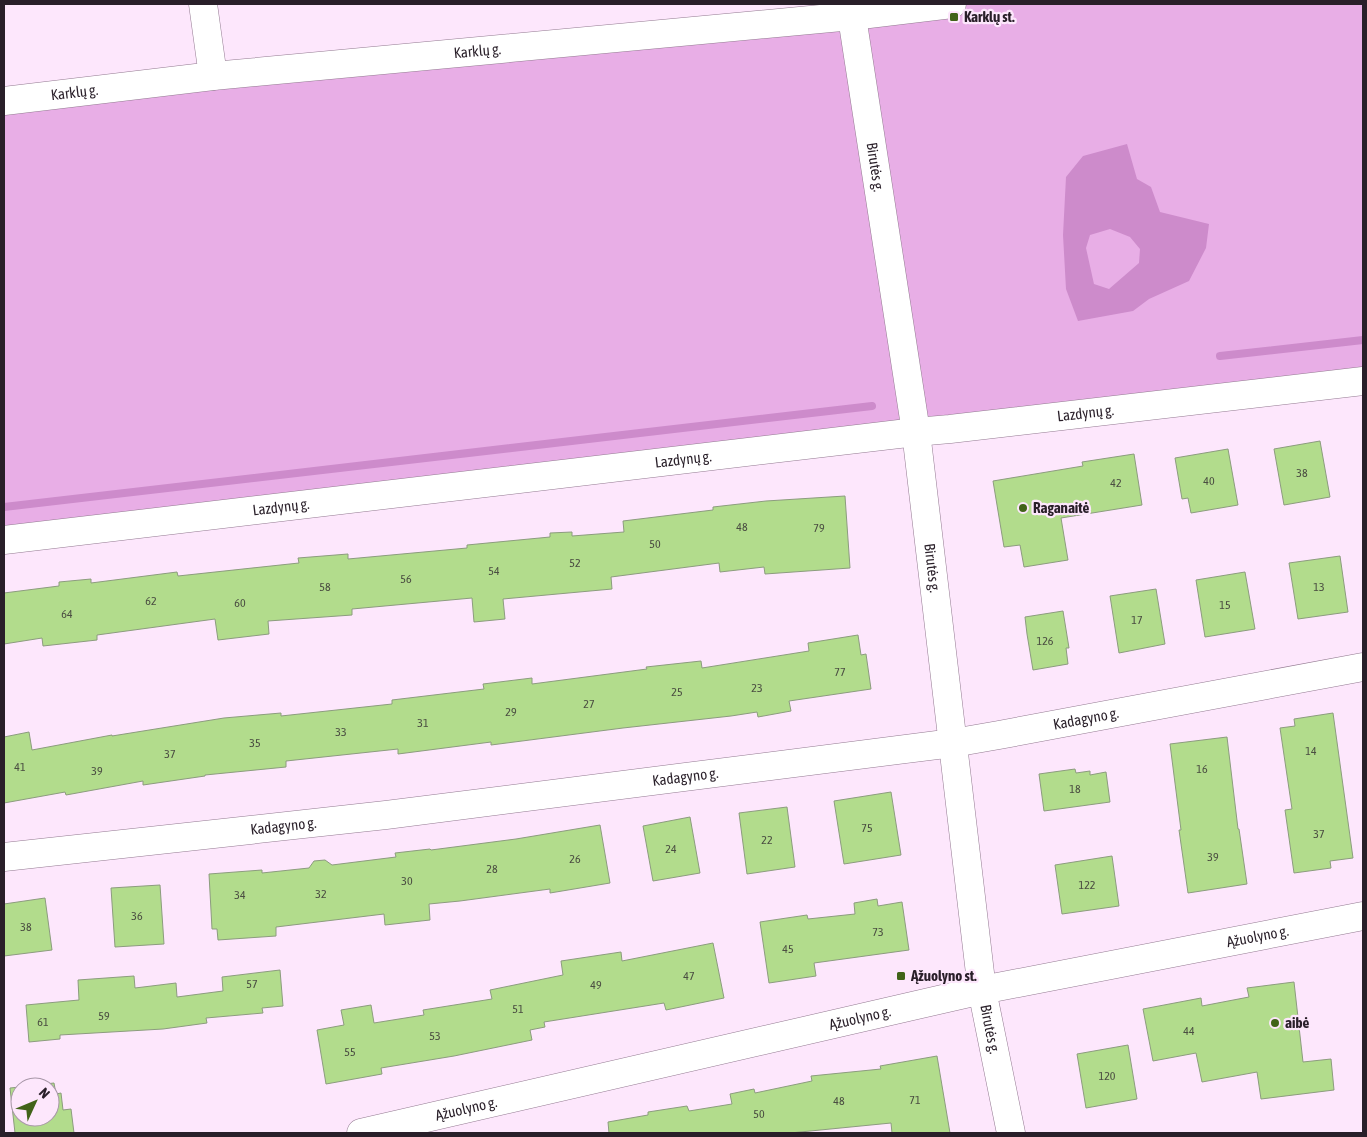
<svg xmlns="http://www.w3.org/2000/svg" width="1367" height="1137" viewBox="0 0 1367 1137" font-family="'Asap Condensed',sans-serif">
  <rect width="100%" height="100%" fill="#fde7fc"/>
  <path fill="#e8aee6" d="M 952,4 L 1363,4 L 1363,381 L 4,530 L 4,101 Z"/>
  <path fill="#cd8bcb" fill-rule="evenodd" d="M 1127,144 L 1137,179 L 1151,187 L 1160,212 L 1209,224 L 1206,248 L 1189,281 L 1149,299 L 1133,311 L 1078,321 L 1066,289 L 1063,235 L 1066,177 L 1083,156 ZM 1110,229 L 1130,237 L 1140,249 L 1139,263 L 1109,289 L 1094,284 L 1086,248 L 1090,235 Z"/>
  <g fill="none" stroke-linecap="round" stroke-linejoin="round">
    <g stroke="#cd8bcb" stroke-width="8">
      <path d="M 1220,356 L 1363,340"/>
      <path d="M 4,507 L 872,406"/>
    </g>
  </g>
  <g fill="#b2dc8c" stroke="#8c9c7e">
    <path d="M 1320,441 L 1330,497 L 1284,505 L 1274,449 Z"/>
    <path d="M 1228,449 L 1238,505 L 1191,513 L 1188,498 L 1182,499 L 1175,458 Z"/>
    <path d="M 1134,454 L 1142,505 L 1061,518 L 1068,560 L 1024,567 L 1020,545 L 1004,547 L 993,481 L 1083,466 L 1082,462 Z"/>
    <path d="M 845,496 L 850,568 L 765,574 L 764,567 L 720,572 L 719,563 L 611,577 L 612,589 L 503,599 L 505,619 L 474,622 L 472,598 L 352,609 L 352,615 L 268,621 L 269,634 L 218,640 L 215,619 L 97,635 L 97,640 L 43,646 L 42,638 L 4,644 L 4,593 L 59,586 L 59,582 L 91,579 L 91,583 L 177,572 L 178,576 L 299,563 L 298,558 L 348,554 L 348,559 L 467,548 L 467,545 L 550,537 L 550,533 L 572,532 L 572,536 L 624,532 L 623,521 L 713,510 L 713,507 L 766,501 Z"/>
    <path d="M 1340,556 L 1348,612 L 1298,619 L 1289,563 Z"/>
    <path d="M 1245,572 L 1255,629 L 1205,637 L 1196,580 Z"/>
    <path d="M 1156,589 L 1165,644 L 1119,653 L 1110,596 Z"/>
    <path d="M 1063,611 L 1069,648 L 1066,648 L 1068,664 L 1033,670 L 1027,634 L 1025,617 Z"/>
    <path d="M 858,635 L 861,655 L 866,654 L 871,689 L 789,701 L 791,711 L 758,717 L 757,712 L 731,716 L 623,728 L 491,745 L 491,742 L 398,754 L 398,749 L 286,761 L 286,767 L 205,775 L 205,776 L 143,785 L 143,781 L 66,795 L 65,792 L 4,803 L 4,737 L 29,732 L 32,750 L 112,735 L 112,736 L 224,718 L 281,713 L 281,716 L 392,704 L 392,700 L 484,689 L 483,684 L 532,678 L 532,684 L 647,669 L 646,667 L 701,661 L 702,668 L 809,651 L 808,643 Z"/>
    <path d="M 1333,713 L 1353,858 L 1330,861 L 1331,868 L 1294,873 L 1285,810 L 1292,809 L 1280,728 L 1295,726 L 1294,719 Z"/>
    <path d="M 1227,737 L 1238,829 L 1239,829 L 1247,884 L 1188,893 L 1179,830 L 1181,830 L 1170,744 Z"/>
    <path d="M 1075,769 L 1076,773 L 1090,771 L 1090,775 L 1106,772 L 1110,802 L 1044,811 L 1039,774 Z"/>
    <path d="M 891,792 L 901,855 L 844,864 L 834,801 Z"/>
    <path d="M 787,807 L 795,867 L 747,874 L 739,813 Z"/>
    <path d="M 690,817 L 700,873 L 653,881 L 643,826 Z"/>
    <path d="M 600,825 L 610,883 L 550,893 L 550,889 L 460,901 L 429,904 L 430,920 L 385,925 L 384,914 L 276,927 L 276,936 L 218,940 L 217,929 L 212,929 L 209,874 L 262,870 L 262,873 L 309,868 L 314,861 L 325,860 L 332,865 L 396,857 L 395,853 L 430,849 L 431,850 L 516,839 Z"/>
    <path d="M 1112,856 L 1119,906 L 1062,914 L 1055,865 Z"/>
    <path d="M 160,885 L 164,944 L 115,947 L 111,888 Z"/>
    <path d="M 45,898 L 52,950 L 4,956 L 4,904 Z"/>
    <path d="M 877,899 L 878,906 L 902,902 L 909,950 L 814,963 L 816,976 L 769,983 L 760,922 L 807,915 L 808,919 L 855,914 L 854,903 Z"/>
    <path d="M 713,943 L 724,998 L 666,1010 L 664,1003 L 544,1022 L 545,1027 L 530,1030 L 532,1040 L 454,1056 L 381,1068 L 382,1074 L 326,1084 L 317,1030 L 344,1025 L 341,1010 L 371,1005 L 374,1023 L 424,1015 L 423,1010 L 492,999 L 490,990 L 563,975 L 561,961 L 621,952 L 622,961 Z"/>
    <path d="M 280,970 L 283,1006 L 262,1008 L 263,1013 L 206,1018 L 207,1023 L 163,1029 L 60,1035 L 60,1039 L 29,1042 L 26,1005 L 79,1000 L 78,980 L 134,976 L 135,988 L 176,983 L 177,997 L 223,991 L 222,977 Z"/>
    <path d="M 1294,982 L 1303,1062 L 1331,1059 L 1334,1090 L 1261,1099 L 1257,1072 L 1202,1082 L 1196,1053 L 1153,1061 L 1143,1009 L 1201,998 L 1202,1006 L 1249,997 L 1247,988 Z"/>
    <path d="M 1128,1045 L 1137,1099 L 1086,1108 L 1077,1054 Z"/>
    <path d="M 937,1056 L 950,1133 L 892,1133 L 891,1123 L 790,1133 L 609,1133 L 608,1122 L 648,1115 L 648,1112 L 687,1106 L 689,1111 L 732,1104 L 730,1094 L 754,1089 L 755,1093 L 812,1081 L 811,1076 L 881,1069 L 880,1066 Z"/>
    <path d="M 54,1083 L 56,1094 L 61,1093 L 63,1110 L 71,1109 L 74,1133 L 15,1133 L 10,1088 L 20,1087 L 20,1117 L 50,1117 L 50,1087 L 20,1087 Z"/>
  </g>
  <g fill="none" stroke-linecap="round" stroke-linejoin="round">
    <defs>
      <g id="minor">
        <path d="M 203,4 L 213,76"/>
        <path id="s1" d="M 850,4 L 916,432 L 982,990 L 1011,1133"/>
        <path id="s2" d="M 4,101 L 213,76 L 852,16 L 952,4"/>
        <path id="s3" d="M 4,540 L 916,432 L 950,429 L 1363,381"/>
        <path id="s4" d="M 4,857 L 386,815 L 953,743 L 999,735 L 1363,667"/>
        <path id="s5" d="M 361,1133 L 982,990 L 1363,916"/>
      </g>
    </defs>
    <use href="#minor" stroke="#937a91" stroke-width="29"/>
    <use href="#minor" stroke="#fff" stroke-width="28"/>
  </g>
  <g fill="#416319" stroke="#fde7fc" stroke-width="2">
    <rect x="949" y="12" width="10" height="10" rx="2.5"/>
    <circle cx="1023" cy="508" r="5"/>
    <rect x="896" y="971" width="10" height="10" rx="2.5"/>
    <circle cx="1275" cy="1023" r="5"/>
  </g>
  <g text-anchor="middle" stroke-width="4.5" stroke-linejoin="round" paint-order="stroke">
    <g font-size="12" fill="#4b4e42">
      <text x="1302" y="477">38</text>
      <text x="1209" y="485">40</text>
      <text x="1116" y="487">42</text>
      <text x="742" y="531">48</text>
      <text x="819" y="532">79</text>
      <text x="655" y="548">50</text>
      <text x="575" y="567">52</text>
      <text x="494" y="575">54</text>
      <text x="406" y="583">56</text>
      <text x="325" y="591">58</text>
      <text x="1319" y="591">13</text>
      <text x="151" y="605">62</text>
      <text x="240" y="607">60</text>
      <text x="1225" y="609">15</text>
      <text x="67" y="618">64</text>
      <text x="1137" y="624">17</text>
      <text x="1045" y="645">126</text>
      <text x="840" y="676">77</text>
      <text x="757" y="692">23</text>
      <text x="677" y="696">25</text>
      <text x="589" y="708">27</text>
      <text x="511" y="716">29</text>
      <text x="423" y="727">31</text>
      <text x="341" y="736">33</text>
      <text x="255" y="747">35</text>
      <text x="1311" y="755">14</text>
      <text x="170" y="758">37</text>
      <text x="20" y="771">41</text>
      <text x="1202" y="773">16</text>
      <text x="97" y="775">39</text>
      <text x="1075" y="793">18</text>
      <text x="867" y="832">75</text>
      <text x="1319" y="838">37</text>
      <text x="767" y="844">22</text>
      <text x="671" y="853">24</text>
      <text x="1213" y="861">39</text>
      <text x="575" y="863">26</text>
      <text x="492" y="873">28</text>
      <text x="407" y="885">30</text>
      <text x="1087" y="889">122</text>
      <text x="321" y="898">32</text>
      <text x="240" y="899">34</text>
      <text x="137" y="920">36</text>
      <text x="26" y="931">38</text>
      <text x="878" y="936">73</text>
      <text x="788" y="953">45</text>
      <text x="689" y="980">47</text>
      <text x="252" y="988">57</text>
      <text x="596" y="989">49</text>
      <text x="518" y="1013">51</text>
      <text x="104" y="1020">59</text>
      <text x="43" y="1026">61</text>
      <text x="1189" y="1035">44</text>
      <text x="435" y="1040">53</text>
      <text x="350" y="1056">55</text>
      <text x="1107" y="1080">120</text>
      <text x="915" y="1104">71</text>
      <text x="839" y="1105">48</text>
      <text x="759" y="1118">50</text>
    </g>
    <g font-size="15" font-weight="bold" fill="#291f29" stroke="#fde7fc" text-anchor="start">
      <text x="964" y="22">Karklų st.</text>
      <text x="1033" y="513">Raganaitė</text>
      <text x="911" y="981">Ąžuolyno st.</text>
      <text x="1285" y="1028">aibė</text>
    </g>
    <g font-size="15" fill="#291f29" stroke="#fde7fc">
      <text dy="5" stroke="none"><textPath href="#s2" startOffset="476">Karklų g.</textPath></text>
      <text dy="5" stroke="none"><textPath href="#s2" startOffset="71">Karklų g.</textPath></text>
      <text dy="5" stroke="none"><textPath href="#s1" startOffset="165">Birutės g.</textPath></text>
      <text dy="5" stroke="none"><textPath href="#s3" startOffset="1089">Lazdynų g.</textPath></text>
      <text dy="5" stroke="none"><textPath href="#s3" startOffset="684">Lazdynų g.</textPath></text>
      <text dy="5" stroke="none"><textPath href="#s3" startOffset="279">Lazdynų g.</textPath></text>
      <text dy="5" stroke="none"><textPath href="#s1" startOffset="570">Birutės g.</textPath></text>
      <text dy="5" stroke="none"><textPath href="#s4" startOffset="1091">Kadagyno g.</textPath></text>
      <text dy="5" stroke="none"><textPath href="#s4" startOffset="686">Kadagyno g.</textPath></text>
      <text dy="5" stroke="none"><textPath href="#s4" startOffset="281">Kadagyno g.</textPath></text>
      <text dy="5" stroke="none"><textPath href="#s5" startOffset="918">Ąžuolyno g.</textPath></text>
      <text dy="5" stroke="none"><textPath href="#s5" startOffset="512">Ąžuolyno g.</textPath></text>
      <text dy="5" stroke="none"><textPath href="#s1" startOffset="1035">Birutės g.</textPath></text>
      <text dy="5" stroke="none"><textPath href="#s5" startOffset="108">Ąžuolyno g.</textPath></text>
    </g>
  </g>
  <rect width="1367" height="1137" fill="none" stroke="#291f29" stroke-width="10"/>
  <g transform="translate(35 1102) rotate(46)"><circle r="24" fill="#fde7fc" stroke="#a897a8"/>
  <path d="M0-4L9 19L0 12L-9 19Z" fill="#416319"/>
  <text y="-8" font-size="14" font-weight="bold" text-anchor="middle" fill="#291f29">N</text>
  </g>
</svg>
